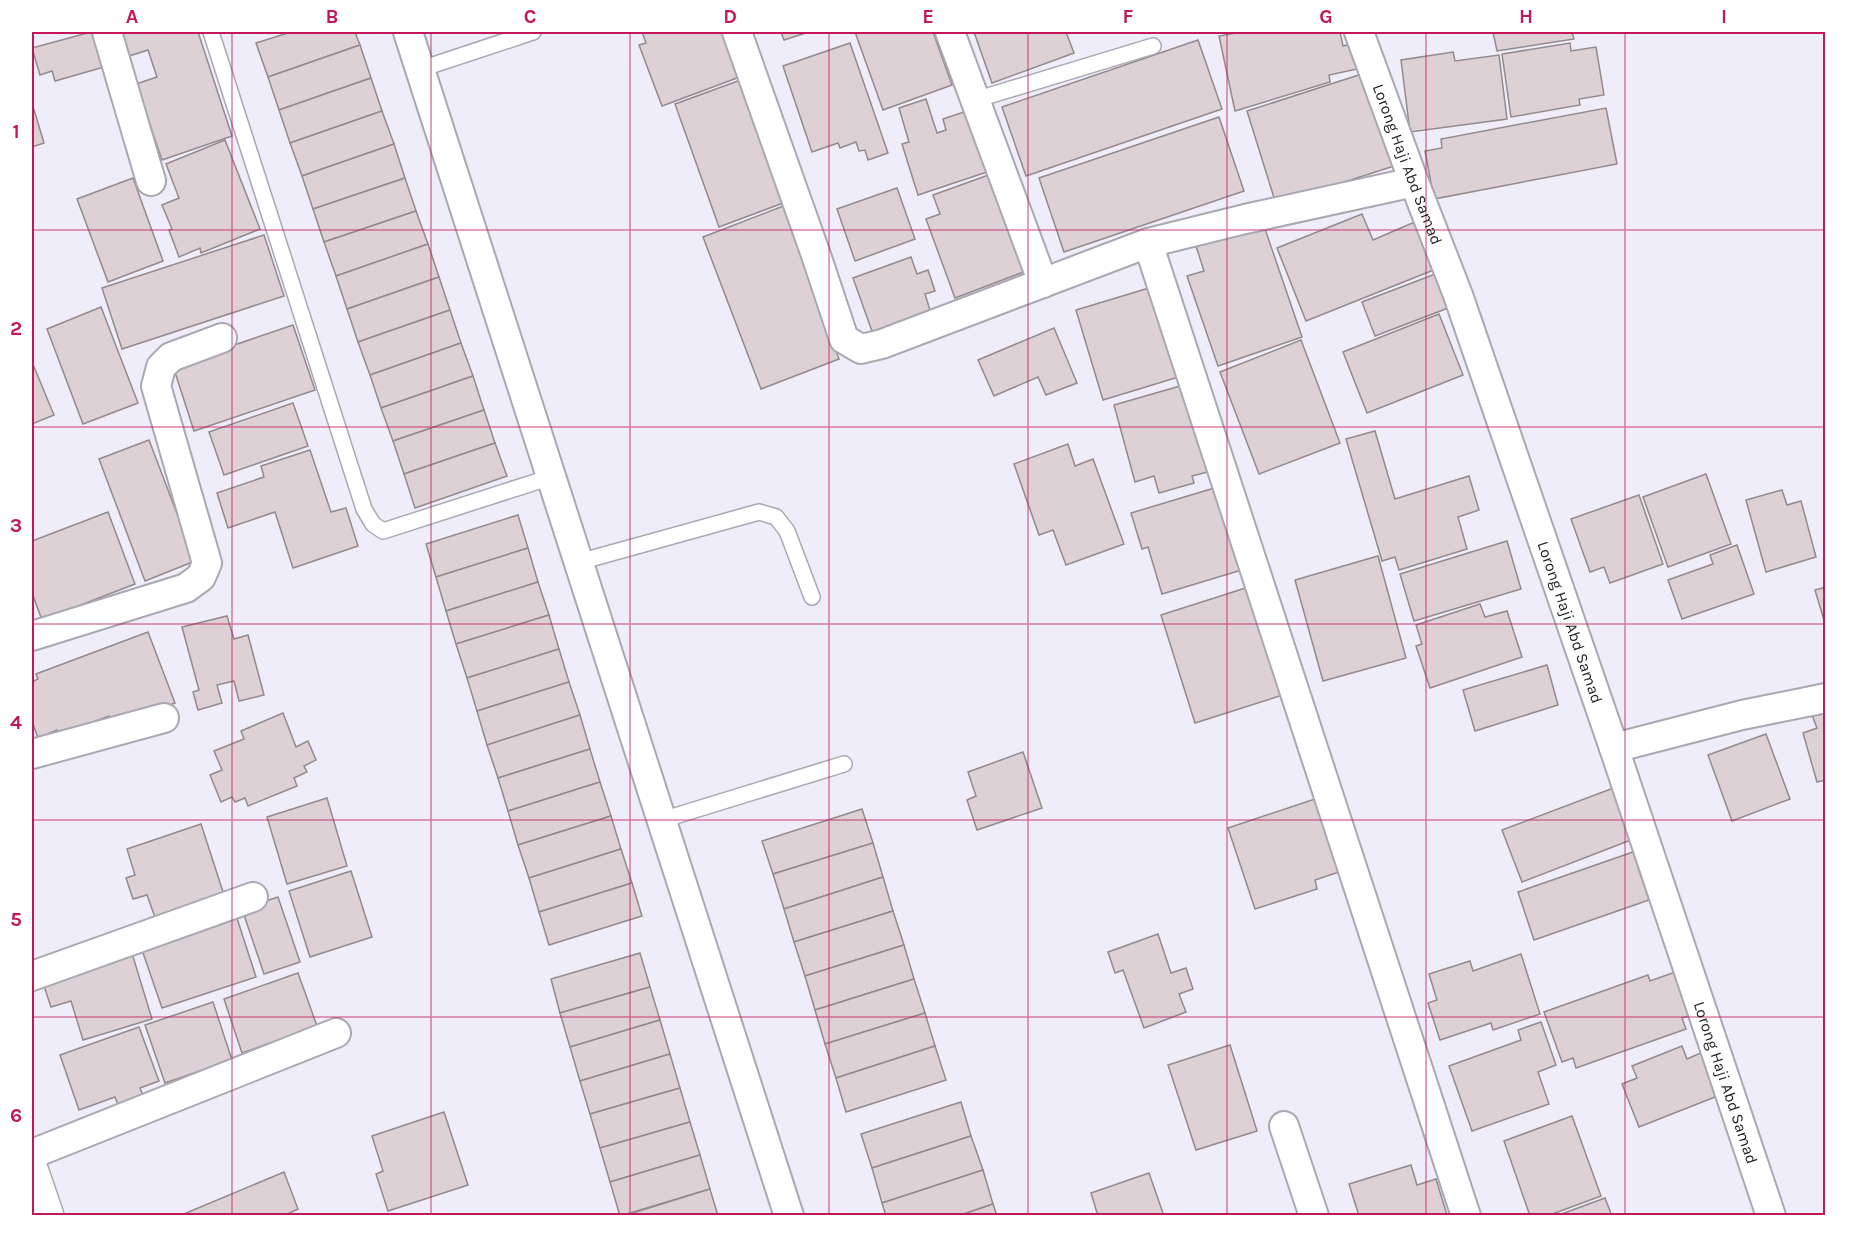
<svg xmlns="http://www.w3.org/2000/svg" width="1857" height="1247" viewBox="0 0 1857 1247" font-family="Karla,sans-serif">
  <rect width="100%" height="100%" fill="#eeedf9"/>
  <g fill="#ddd1d5" stroke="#94898d" stroke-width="1.5">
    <path d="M 91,32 L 101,32 L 111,65 L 55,81 L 52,71 L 40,75 L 32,48 Z"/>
    <path d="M 121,32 L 198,32 L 232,136 L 162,160 L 136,84 L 157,77 L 148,50 L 129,56 Z"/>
    <path d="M 291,32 L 355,32 L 360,45 L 268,77 L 256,43 Z"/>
    <path d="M 642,32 L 729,32 L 745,75 L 662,106 L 639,45 L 646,43 Z"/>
    <path d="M 781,32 L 809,32 L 784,40 Z"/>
    <path d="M 855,32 L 933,32 L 952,85 L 883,110 Z"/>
    <path d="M 974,32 L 1066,32 L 1074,53 L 992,83 Z"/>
    <path d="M 1241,32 L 1340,32 L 1343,46 L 1356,43 L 1362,68 L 1329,75 L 1330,82 L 1235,111 L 1219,36 Z"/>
    <path d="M 1493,32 L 1572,32 L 1574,39 L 1497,51 Z"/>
    <path d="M 1198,40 L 1222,109 L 1026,176 L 1002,107 Z"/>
    <path d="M 850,43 L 888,153 L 868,160 L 865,150 L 859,151 L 856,142 L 840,148 L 838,143 L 812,152 L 783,66 Z"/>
    <path d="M 1570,43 L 1571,51 L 1596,47 L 1604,95 L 1579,99 L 1580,105 L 1511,117 L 1502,54 Z"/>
    <path d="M 360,45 L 371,78 L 279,110 L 268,77 Z"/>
    <path d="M 1453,52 L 1455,61 L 1499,55 L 1507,119 L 1410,132 L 1401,60 Z"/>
    <path d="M 1365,73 L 1394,166 L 1276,204 L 1247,111 Z"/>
    <path d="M 371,78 L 382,111 L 290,143 L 279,110 Z"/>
    <path d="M 746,78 L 791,200 L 719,227 L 675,104 Z"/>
    <path d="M 926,99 L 937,133 L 946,130 L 943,119 L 967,111 L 987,172 L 918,195 L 902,144 L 909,142 L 899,108 Z"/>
    <path d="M 32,103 L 44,143 L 32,147 Z"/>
    <path d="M 1606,108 L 1617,164 L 1434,199 L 1425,151 L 1442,148 L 1441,139 Z"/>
    <path d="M 382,111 L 394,144 L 302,176 L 290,143 Z"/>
    <path d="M 1219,117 L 1244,191 L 1064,252 L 1039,178 Z"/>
    <path d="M 225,140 L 260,229 L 201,253 L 200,248 L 179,257 L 169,230 L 172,229 L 162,205 L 179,198 L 166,164 Z"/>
    <path d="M 394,144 L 405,178 L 313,209 L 302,176 Z"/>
    <path d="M 994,173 L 1029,270 L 955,298 L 926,219 L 940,214 L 933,195 Z"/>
    <path d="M 133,178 L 163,261 L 108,282 L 77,199 Z"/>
    <path d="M 405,178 L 416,211 L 324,242 L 313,209 Z"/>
    <path d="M 897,188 L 915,239 L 855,261 L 837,209 Z"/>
    <path d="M 791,203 L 815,269 L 806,272 L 839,359 L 761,389 L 703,237 Z"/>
    <path d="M 416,211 L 428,244 L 336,276 L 324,242 Z"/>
    <path d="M 1362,214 L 1373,240 L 1417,221 L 1436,269 L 1306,321 L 1277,248 Z"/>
    <path d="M 1263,223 L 1302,337 L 1218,366 L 1187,276 L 1204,271 L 1196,246 Z"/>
    <path d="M 264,235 L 284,296 L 122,349 L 102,288 Z"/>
    <path d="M 428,244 L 439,277 L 347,309 L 336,276 Z"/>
    <path d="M 911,257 L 917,274 L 928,270 L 935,291 L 925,294 L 931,313 L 873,334 L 853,278 Z"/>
    <path d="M 1443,271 L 1456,305 L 1375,336 L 1362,302 Z"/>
    <path d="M 439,277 L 450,310 L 358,342 L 347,309 Z"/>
    <path d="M 1159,285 L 1185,375 L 1103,400 L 1076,310 Z"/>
    <path d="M 101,307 L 138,403 L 83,424 L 47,329 Z"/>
    <path d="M 450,310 L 461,343 L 370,375 L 358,342 Z"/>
    <path d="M 1439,314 L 1463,375 L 1367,413 L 1343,352 Z"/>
    <path d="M 293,325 L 315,390 L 194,431 L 173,366 Z"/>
    <path d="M 1054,328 L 1077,383 L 1046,395 L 1038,377 L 994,396 L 978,360 Z"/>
    <path d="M 1301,340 L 1340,443 L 1259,474 L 1220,372 Z"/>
    <path d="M 461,343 L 473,376 L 381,408 L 370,375 Z"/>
    <path d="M 32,362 L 54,415 L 32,424 Z"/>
    <path d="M 473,376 L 484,410 L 393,441 L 381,408 Z"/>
    <path d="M 1187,384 L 1211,471 L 1192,476 L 1194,483 L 1159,493 L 1154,476 L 1135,482 L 1114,405 Z"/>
    <path d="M 293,403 L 308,446 L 224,475 L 209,432 Z"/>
    <path d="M 484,410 L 495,443 L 404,474 L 393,441 Z"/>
    <path d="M 1375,431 L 1395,499 L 1469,476 L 1479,510 L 1458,517 L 1467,549 L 1399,570 L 1395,557 L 1382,561 L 1346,439 Z"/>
    <path d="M 149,440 L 195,561 L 145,581 L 99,459 Z"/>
    <path d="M 495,443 L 507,476 L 415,508 L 404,474 Z"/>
    <path d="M 1068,444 L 1075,466 L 1093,459 L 1124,544 L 1066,565 L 1053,530 L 1039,535 L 1014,464 Z"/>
    <path d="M 310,450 L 331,512 L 346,508 L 358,546 L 293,568 L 275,512 L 228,528 L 217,493 L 264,477 L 261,466 Z"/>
    <path d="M 1706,474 L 1731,544 L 1668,567 L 1643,497 Z"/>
    <path d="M 1221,486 L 1245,569 L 1162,594 L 1148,547 L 1142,549 L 1131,513 Z"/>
    <path d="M 1782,490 L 1787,505 L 1801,501 L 1816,557 L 1766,572 L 1746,500 Z"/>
    <path d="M 1639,495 L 1663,564 L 1610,583 L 1604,567 L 1590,572 L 1571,519 Z"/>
    <path d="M 108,512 L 135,584 L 42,620 L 32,593 L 32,541 Z"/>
    <path d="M 518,515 L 528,548 L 436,577 L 426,544 Z"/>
    <path d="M 1507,541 L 1521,589 L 1414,621 L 1400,574 Z"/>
    <path d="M 1737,545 L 1754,594 L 1682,619 L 1668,580 L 1713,564 L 1710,555 Z"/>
    <path d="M 528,548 L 538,582 L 446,611 L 436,577 Z"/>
    <path d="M 1378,556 L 1406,658 L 1323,681 L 1295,580 Z"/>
    <path d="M 538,582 L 549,615 L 456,644 L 446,611 Z"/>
    <path d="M 1255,585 L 1289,693 L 1195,723 L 1161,615 Z"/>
    <path d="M 1826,587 L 1826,627 L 1815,590 Z"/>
    <path d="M 1480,604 L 1485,617 L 1507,611 L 1522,657 L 1430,688 L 1416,646 L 1422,644 L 1416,625 Z"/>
    <path d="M 549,615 L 559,649 L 467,678 L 456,644 Z"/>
    <path d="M 227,616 L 234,639 L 248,635 L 264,695 L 239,701 L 234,681 L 217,685 L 222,703 L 198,710 L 193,692 L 199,690 L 182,627 Z"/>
    <path d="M 148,632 L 175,703 L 113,727 L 109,716 L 59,735 L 57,730 L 38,738 L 32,721 L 32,682 L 38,679 L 36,674 Z"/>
    <path d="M 559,649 L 569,682 L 477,711 L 467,678 Z"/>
    <path d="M 1547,665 L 1558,705 L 1475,731 L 1463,690 Z"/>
    <path d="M 569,682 L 580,715 L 487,745 L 477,711 Z"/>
    <path d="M 1826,711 L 1826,780 L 1817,782 L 1803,733 L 1817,728 L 1812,715 Z"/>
    <path d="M 283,713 L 296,747 L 308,741 L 316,760 L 304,766 L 307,772 L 294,778 L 297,786 L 248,806 L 245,798 L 235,802 L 232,797 L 221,802 L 210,775 L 222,770 L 214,751 L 244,739 L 241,731 Z"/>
    <path d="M 580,715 L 590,749 L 498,778 L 487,745 Z"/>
    <path d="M 1766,734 L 1790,799 L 1732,821 L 1708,755 Z"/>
    <path d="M 590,749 L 600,782 L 508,811 L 498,778 Z"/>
    <path d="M 1023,752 L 1042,808 L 977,830 L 967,800 L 976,796 L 968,772 Z"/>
    <path d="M 600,782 L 611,816 L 518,845 L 508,811 Z"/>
    <path d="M 1616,787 L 1636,838 L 1522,882 L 1502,830 Z"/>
    <path d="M 327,798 L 347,866 L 287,884 L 267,817 Z"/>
    <path d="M 1315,799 L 1339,872 L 1315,880 L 1317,889 L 1255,909 L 1228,828 Z"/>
    <path d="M 862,809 L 873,843 L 773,874 L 762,841 Z"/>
    <path d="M 611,816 L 621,849 L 529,878 L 518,845 Z"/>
    <path d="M 201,824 L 225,898 L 156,920 L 147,895 L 133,899 L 126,878 L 135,875 L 127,849 Z"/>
    <path d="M 873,843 L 883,877 L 784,909 L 773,874 Z"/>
    <path d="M 621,849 L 632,883 L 539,912 L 529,878 Z"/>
    <path d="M 1633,852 L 1649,900 L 1534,940 L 1518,892 Z"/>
    <path d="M 351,871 L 372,937 L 310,957 L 289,891 Z"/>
    <path d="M 883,877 L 893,911 L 794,942 L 784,909 Z"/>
    <path d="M 632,883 L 642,916 L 549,945 L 539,912 Z"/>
    <path d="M 278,897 L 300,962 L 264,974 L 242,909 Z"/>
    <path d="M 893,911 L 904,945 L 805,976 L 794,942 Z"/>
    <path d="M 235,912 L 256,977 L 162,1008 L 140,944 Z"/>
    <path d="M 1158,934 L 1171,973 L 1186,968 L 1193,989 L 1179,994 L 1186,1012 L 1144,1028 L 1123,970 L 1115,973 L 1108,952 Z"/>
    <path d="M 904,945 L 914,979 L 815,1010 L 805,976 Z"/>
    <path d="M 131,950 L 152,1019 L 83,1040 L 71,1001 L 51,1007 L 43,983 Z"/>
    <path d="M 640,953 L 650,987 L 560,1013 L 551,979 Z"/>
    <path d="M 1521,954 L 1540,1014 L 1493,1030 L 1491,1023 L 1440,1040 L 1428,1003 L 1437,1000 L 1429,974 L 1470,961 L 1473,971 Z"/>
    <path d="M 1678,971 L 1693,1015 L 1682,1018 L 1686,1029 L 1576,1068 L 1573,1058 L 1562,1062 L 1544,1012 L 1648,975 L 1650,981 Z"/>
    <path d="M 298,973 L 317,1026 L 242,1053 L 224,999 Z"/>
    <path d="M 914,979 L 925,1013 L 825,1044 L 815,1010 Z"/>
    <path d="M 650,987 L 660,1020 L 570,1047 L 560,1013 Z"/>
    <path d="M 213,1002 L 232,1060 L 165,1083 L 145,1025 Z"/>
    <path d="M 925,1013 L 935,1046 L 836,1078 L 825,1044 Z"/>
    <path d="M 660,1020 L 670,1054 L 580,1081 L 570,1047 Z"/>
    <path d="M 1541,1022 L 1556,1065 L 1538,1072 L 1549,1104 L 1472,1131 L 1449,1066 L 1521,1040 L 1518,1030 Z"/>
    <path d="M 139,1027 L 159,1081 L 140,1088 L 144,1098 L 119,1107 L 115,1097 L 79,1110 L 60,1055 Z"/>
    <path d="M 1230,1045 L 1257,1131 L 1196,1150 L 1168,1065 Z"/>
    <path d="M 935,1046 L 946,1080 L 846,1112 L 836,1078 Z"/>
    <path d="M 1682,1046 L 1687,1059 L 1703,1052 L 1720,1095 L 1639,1127 L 1622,1084 L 1637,1078 L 1632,1066 Z"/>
    <path d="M 670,1054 L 680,1088 L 590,1114 L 580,1081 Z"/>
    <path d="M 680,1088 L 690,1122 L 600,1148 L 590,1114 Z"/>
    <path d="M 961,1102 L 971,1136 L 872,1168 L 861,1134 Z"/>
    <path d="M 444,1112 L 468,1185 L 388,1211 L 376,1174 L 383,1171 L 372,1136 Z"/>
    <path d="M 1572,1116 L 1601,1196 L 1547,1216 L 1530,1216 L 1504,1141 Z"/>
    <path d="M 690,1122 L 700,1155 L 610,1182 L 600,1148 Z"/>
    <path d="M 971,1136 L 983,1170 L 882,1203 L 872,1168 Z"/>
    <path d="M 700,1155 L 710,1189 L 620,1216 L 610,1182 Z"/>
    <path d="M 1411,1165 L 1417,1185 L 1436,1179 L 1447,1215 L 1359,1216 L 1349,1184 Z"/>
    <path d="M 983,1170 L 993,1204 L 958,1216 L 886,1216 L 882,1203 Z"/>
    <path d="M 284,1172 L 298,1209 L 283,1216 L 179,1216 Z"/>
    <path d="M 1149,1173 L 1164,1216 L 1098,1216 L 1091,1193 Z"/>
    <path d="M 710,1189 L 718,1216 L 623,1216 Z"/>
    <path d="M 1605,1198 L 1612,1216 L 1556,1216 Z"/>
    <path d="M 993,1204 L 997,1216 L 958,1216 Z"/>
  </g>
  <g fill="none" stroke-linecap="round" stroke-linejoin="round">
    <defs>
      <g id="service">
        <path d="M 211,32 L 364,509 L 373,524 L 383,531 L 551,477"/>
        <path d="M 421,69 L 533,32"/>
        <path d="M 975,100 L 1153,46"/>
        <path d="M 579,562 L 759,512 L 776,517 L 787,531 L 812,597"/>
        <path d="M 662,820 L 844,764"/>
      </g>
      <g id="minor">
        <path d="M 107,32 L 151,181"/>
        <path d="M 408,32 L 789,1216"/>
        <path d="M 737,32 L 816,255 L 844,339 L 861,349 L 882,344 L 1148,243 L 1245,219 L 1414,182"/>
        <path d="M 950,32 L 1043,283"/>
        <path id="s1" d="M 1359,32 L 1414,182 L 1458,295 L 1614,748 L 1771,1216"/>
        <path d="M 1148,243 L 1466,1216"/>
        <path d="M 32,636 L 186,588 L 201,577 L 207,563 L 156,386 L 161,367 L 171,357 L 222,338"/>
        <path d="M 1614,748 L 1742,715 L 1826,698"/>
        <path d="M 32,754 L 164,718"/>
        <path d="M 32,976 L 253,897"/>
        <path d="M 1284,1126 L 1314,1216"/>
        <path d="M 32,1154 L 336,1033"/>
      </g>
      <path id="tertiary" d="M 32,1172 L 47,1216"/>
    </defs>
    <use href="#service" stroke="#a9a8b3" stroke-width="18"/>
    <use href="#minor" stroke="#a9a8b3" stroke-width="32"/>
    <use href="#tertiary" stroke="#a9a8b3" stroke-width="36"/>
    <use href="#service" stroke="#fff" stroke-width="15"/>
    <use href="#minor" stroke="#fff" stroke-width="28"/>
    <use href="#tertiary" stroke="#fff" stroke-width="33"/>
  </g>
  <path fill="none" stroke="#c2185b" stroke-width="1.5" stroke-opacity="0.55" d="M 232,32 L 232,1216M 431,32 L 431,1216M 630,32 L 630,1216M 829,32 L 829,1216M 1028,32 L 1028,1216M 1227,32 L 1227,1216M 1426,32 L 1426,1216M 1625,32 L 1625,1216M 32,230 L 1826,230M 32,427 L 1826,427M 32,624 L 1826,624M 32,820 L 1826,820M 32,1017 L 1826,1017"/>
  <g text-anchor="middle" stroke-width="4.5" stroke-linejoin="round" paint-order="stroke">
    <g font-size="16" fill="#1e1e22" stroke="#fff">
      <text dy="6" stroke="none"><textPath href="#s1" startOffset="141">Lorong Haji Abd Samad</textPath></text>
      <text dy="6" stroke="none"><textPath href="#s1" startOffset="627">Lorong Haji Abd Samad</textPath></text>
      <text dy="6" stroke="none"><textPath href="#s1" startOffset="1113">Lorong Haji Abd Samad</textPath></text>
    </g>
  </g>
  <rect width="1857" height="1247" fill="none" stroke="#ffffff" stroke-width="66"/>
  <rect x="33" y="33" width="1791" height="1181" fill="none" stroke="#c2185b" stroke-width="2"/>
  <g font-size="20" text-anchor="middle" font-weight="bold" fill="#c2185b">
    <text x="132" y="23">A</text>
    <text x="332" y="23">B</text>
    <text x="530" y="23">C</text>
    <text x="730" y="23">D</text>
    <text x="928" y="23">E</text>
    <text x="1128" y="23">F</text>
    <text x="1326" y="23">G</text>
    <text x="1526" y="23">H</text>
    <text x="1724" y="23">I</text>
    <text x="16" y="138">1</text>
    <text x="16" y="335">2</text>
    <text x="16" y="532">3</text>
    <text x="16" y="729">4</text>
    <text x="16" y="926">5</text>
    <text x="16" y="1122">6</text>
  </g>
</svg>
